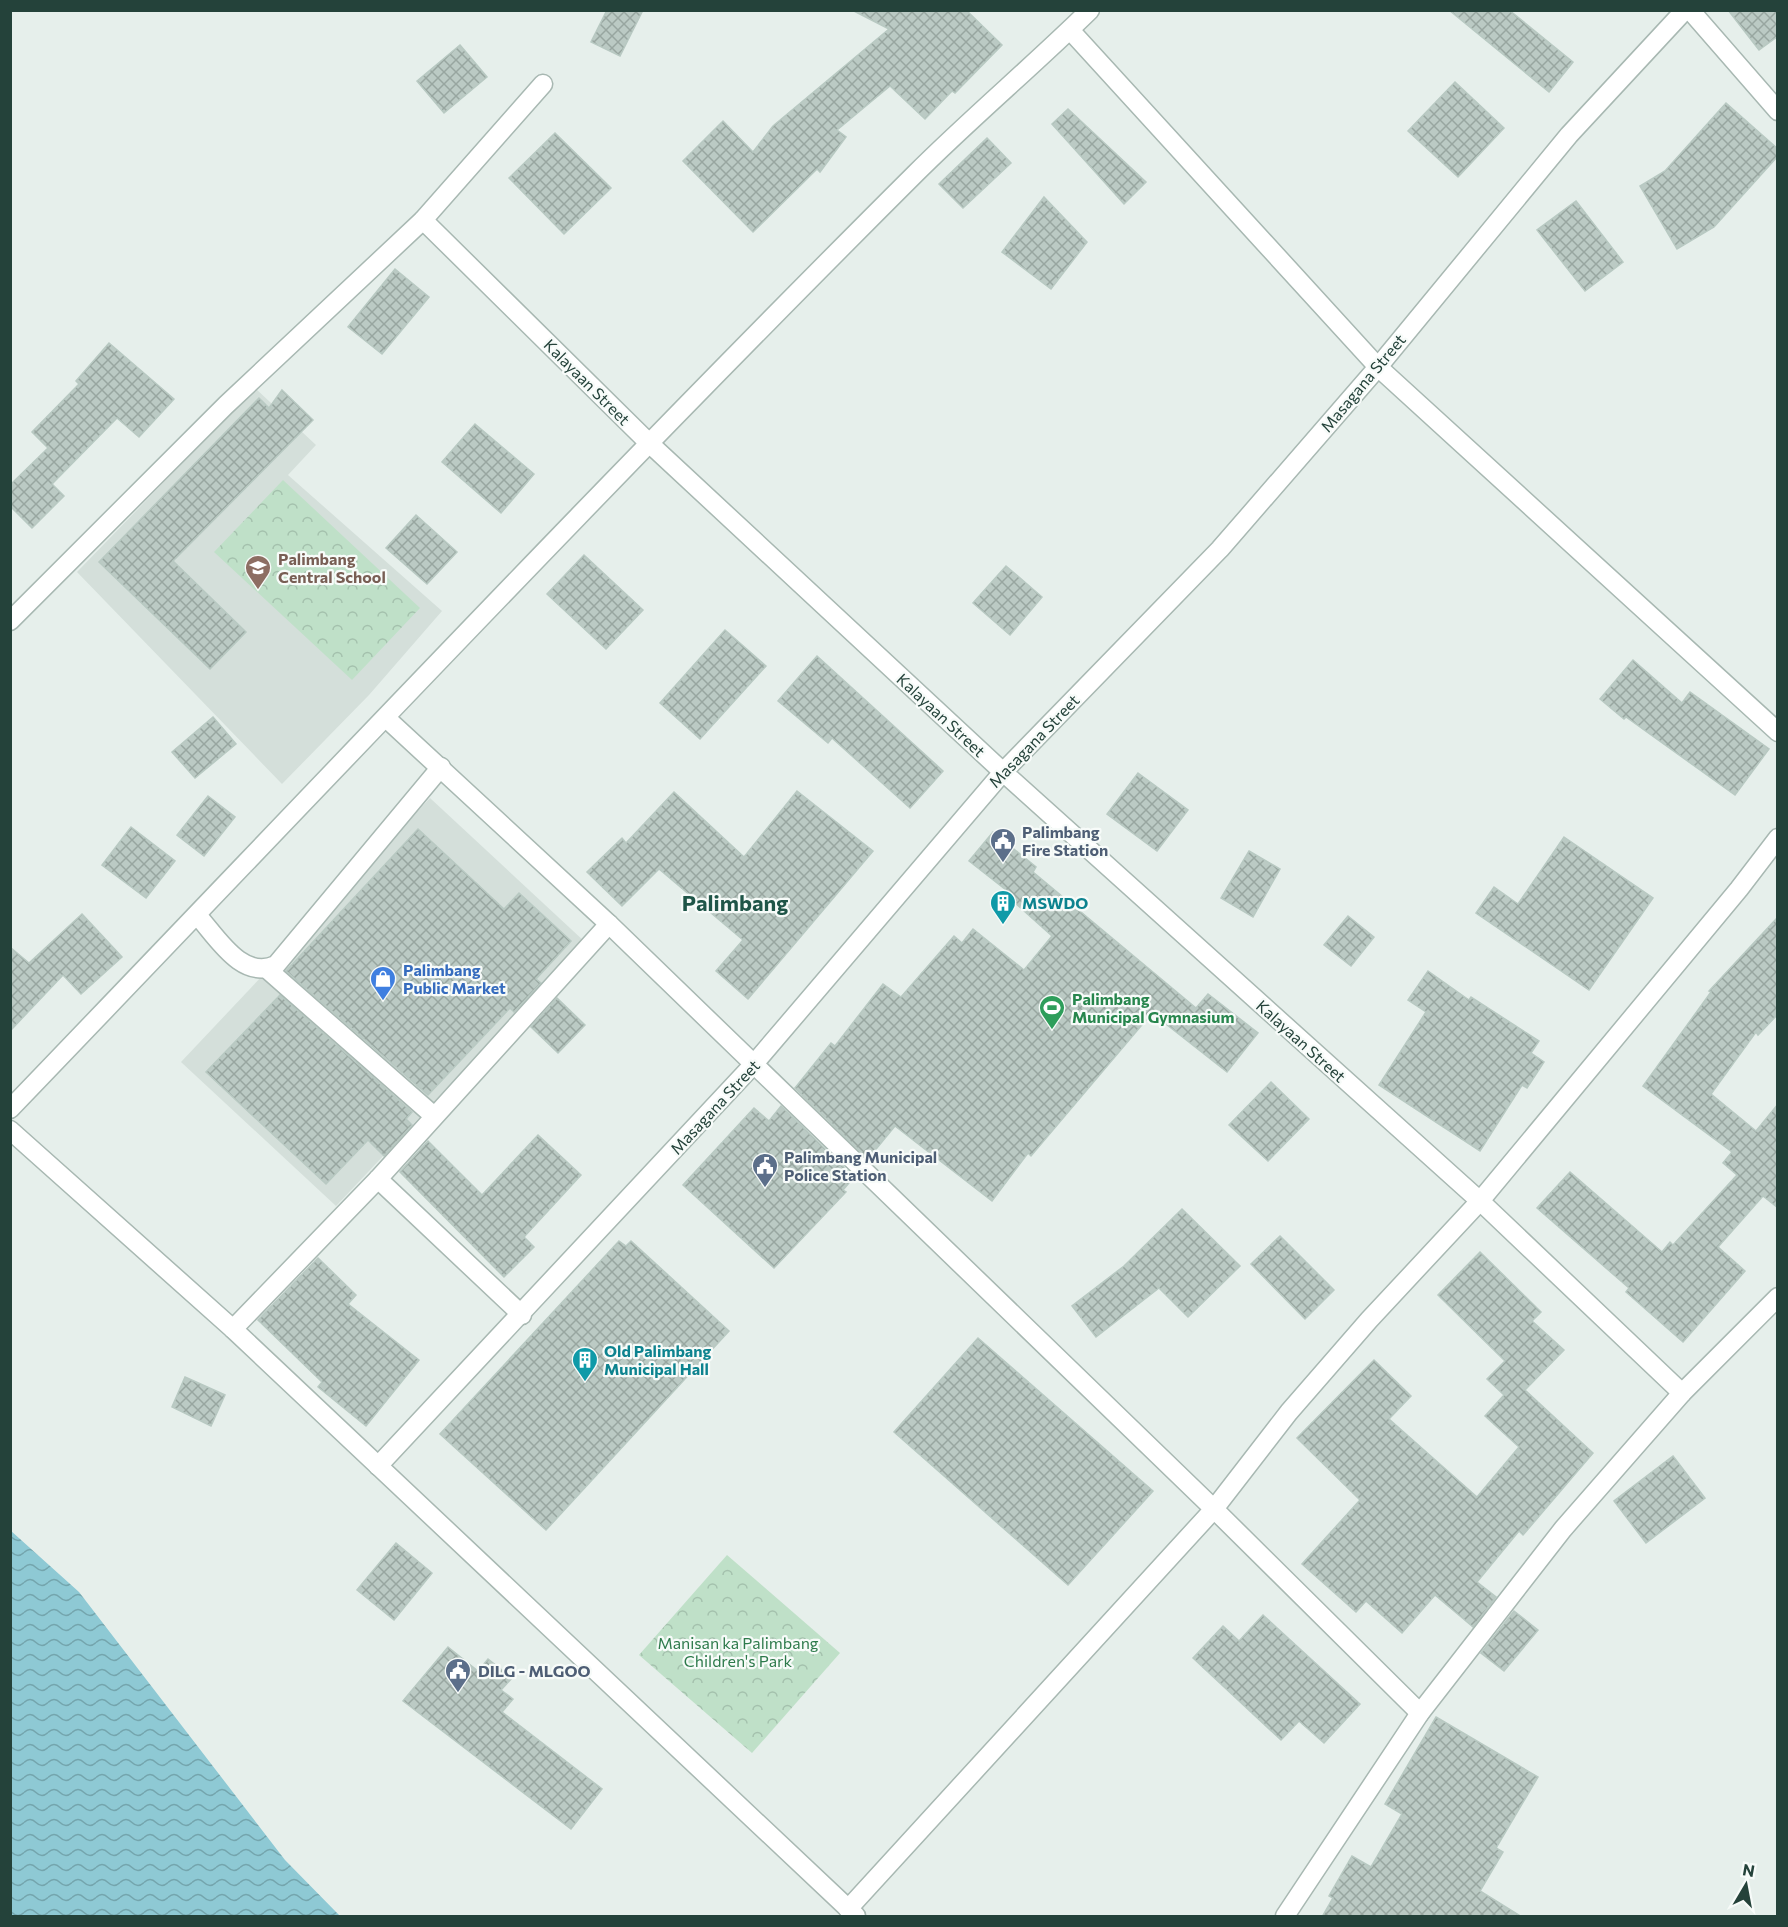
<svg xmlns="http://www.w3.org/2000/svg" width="1788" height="1927" viewBox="0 0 1788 1927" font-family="Commissioner,sans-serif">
  <defs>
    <pattern id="park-crowns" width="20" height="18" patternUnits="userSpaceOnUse" patternTransform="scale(1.5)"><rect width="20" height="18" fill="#bfe0c8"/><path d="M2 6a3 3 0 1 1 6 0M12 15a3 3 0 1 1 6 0" fill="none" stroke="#a4c1ad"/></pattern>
    <pattern id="water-waves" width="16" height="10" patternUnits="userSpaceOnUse" patternTransform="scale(1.5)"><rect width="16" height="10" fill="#8ec9d4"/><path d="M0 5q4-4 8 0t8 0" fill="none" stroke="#74a5ad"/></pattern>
    <pattern id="building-cross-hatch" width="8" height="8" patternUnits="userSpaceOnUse" patternTransform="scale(1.5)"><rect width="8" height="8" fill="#bbcac4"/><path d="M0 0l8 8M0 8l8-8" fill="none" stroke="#98a6a0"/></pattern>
  </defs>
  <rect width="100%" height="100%" fill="#e6efeb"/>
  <g fill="#d4dfda">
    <path d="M 255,388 L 316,445 L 288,475 L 442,611 L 369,695 L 282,784 L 77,572 Z"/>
    <path d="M 430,798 L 585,942 L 336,1206 L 181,1062 Z"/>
  </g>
  <g fill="url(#park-crowns)">
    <path d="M 283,480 L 420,608 L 352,680 L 214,552 Z"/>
    <path d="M 727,1555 L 840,1653 L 752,1753 L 639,1655 Z"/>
  </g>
  <path fill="url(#water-waves)" d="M 10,1530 L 79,1592 L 285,1860 L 340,1916 L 11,1916 Z"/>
  <g fill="url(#building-cross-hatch)" stroke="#b8c9c2" stroke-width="1.5">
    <path d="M 607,10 L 643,10 L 620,56 L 591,42 Z"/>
    <path d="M 852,10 L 966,10 L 1002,45 L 955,93 L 952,91 L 925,119 L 890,86 L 837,130 L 846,137 L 820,172 L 817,169 L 753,232 L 683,161 L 723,121 L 753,152 L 773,126 L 889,29 Z"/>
    <path d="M 1449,10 L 1509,10 L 1573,62 L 1549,92 Z"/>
    <path d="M 1728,10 L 1778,10 L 1778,36 L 1759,50 Z"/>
    <path d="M 460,45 L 487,77 L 444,113 L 417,81 Z"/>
    <path d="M 1455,82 L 1504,128 L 1458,177 L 1408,131 Z"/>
    <path d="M 1726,103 L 1778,149 L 1778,156 L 1714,227 L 1677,249 L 1640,186 L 1665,171 Z"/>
    <path d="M 1068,109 L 1146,182 L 1124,204 L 1052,124 Z"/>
    <path d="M 555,133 L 611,188 L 564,234 L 509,178 Z"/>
    <path d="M 987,138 L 1011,163 L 963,208 L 939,184 Z"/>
    <path d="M 1044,197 L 1087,242 L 1051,289 L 1002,252 Z"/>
    <path d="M 1576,201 L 1623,262 L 1585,291 L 1537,230 Z"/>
    <path d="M 395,269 L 429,297 L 382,354 L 348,327 Z"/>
    <path d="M 109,343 L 174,399 L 139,437 L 117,418 L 52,484 L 64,496 L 32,528 L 10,506 L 10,485 L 48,448 L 32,432 L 79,384 L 76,381 Z"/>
    <path d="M 282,390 L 313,420 L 173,561 L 246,632 L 210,669 L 99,562 L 259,398 L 269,408 Z"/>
    <path d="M 475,424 L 534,474 L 501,513 L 442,462 Z"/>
    <path d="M 416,515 L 457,552 L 427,584 L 386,548 Z"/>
    <path d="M 584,555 L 643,610 L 606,649 L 547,594 Z"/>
    <path d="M 1006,566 L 1042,597 L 1010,635 L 973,603 Z"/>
    <path d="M 725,630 L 766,666 L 700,739 L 660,703 Z"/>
    <path d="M 817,656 L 943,771 L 910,808 L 832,738 L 828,743 L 778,701 Z"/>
    <path d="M 1633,660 L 1682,703 L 1690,692 L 1769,749 L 1735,795 L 1626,717 L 1624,719 L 1600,699 Z"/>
    <path d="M 213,717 L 236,744 L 195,778 L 172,752 Z"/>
    <path d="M 1138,773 L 1188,810 L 1157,851 L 1107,814 Z"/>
    <path d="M 797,791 L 873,851 L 748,999 L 716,971 L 743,940 L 659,869 L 622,906 L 587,872 L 622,838 L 626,843 L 674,792 L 744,857 Z"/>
    <path d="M 208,796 L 235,817 L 204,856 L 177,835 Z"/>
    <path d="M 131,827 L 175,861 L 146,898 L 102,865 Z"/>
    <path d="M 418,829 L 504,909 L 519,893 L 571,941 L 536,979 L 541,983 L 514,1012 L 510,1008 L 428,1095 L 286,971 Z"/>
    <path d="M 993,832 L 1036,867 L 1033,872 L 1196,1008 L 1208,994 L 1258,1033 L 1227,1072 L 1152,1013 L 1031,1156 L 1028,1153 L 992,1201 L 895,1126 L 868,1159 L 795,1088 L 831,1043 L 835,1046 L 883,984 L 901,997 L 954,936 L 962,943 L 973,929 L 1024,970 L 1052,936 L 1004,893 L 1006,890 L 969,861 Z"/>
    <path d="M 1564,837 L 1653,898 L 1589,990 L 1476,913 L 1494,887 L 1518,904 Z"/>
    <path d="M 1249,851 L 1280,869 L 1253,917 L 1221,898 Z"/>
    <path d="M 82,914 L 122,957 L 81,994 L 63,975 L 10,1031 L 10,947 L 29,963 Z"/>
    <path d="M 1348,916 L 1374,937 L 1351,966 L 1324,945 Z"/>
    <path d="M 1778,917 L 1778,1014 L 1758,1035 L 1756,1032 L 1711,1094 L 1756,1131 L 1778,1104 L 1778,1208 L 1763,1196 L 1718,1247 L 1745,1271 L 1683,1342 L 1626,1292 L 1629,1288 L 1537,1208 L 1570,1172 L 1662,1252 L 1670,1242 L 1673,1245 L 1737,1175 L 1723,1163 L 1732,1152 L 1643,1086 L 1711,992 L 1709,991 Z"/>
    <path d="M 1428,971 L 1469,1000 L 1471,997 L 1539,1041 L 1531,1053 L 1544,1062 L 1527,1088 L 1522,1085 L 1480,1151 L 1379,1085 L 1426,1012 L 1408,1000 Z"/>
    <path d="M 280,995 L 412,1112 L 406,1119 L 412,1125 L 384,1156 L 368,1140 L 326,1184 L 206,1072 Z"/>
    <path d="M 557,998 L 585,1025 L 558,1053 L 531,1027 Z"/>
    <path d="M 1271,1082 L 1309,1119 L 1268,1161 L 1229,1125 Z"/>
    <path d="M 781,1106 L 854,1177 L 843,1190 L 846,1192 L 774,1268 L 683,1185 L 754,1108 L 769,1121 Z"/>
    <path d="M 538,1135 L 581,1175 L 524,1237 L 534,1247 L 504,1277 L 400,1172 L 428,1141 L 482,1195 Z"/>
    <path d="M 1182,1209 L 1240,1266 L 1188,1317 L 1159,1288 L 1096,1337 L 1072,1306 L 1124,1266 Z"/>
    <path d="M 1280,1236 L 1334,1290 L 1305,1319 L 1251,1264 Z"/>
    <path d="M 619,1241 L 626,1246 L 631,1241 L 729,1331 L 546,1530 L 440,1434 Z"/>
    <path d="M 1480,1252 L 1541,1312 L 1532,1321 L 1564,1350 L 1525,1390 L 1593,1453 L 1523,1535 L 1519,1531 L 1477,1582 L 1496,1597 L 1473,1627 L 1435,1595 L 1402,1633 L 1366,1601 L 1356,1612 L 1302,1564 L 1360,1500 L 1297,1438 L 1374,1360 L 1411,1396 L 1389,1419 L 1477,1497 L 1519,1447 L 1485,1416 L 1504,1395 L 1487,1379 L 1505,1361 L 1438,1295 Z"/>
    <path d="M 318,1258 L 356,1295 L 348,1304 L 419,1360 L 366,1426 L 318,1387 L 322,1382 L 258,1320 Z"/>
    <path d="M 978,1338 L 1153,1491 L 1068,1585 L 894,1432 Z"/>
    <path d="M 185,1377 L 225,1395 L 211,1426 L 172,1407 Z"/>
    <path d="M 1673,1456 L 1705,1498 L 1646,1543 L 1614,1501 Z"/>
    <path d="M 396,1543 L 432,1573 L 394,1620 L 357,1590 Z"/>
    <path d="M 1514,1611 L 1538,1630 L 1504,1671 L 1481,1653 Z"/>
    <path d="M 1263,1615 L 1360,1704 L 1324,1743 L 1299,1721 L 1281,1740 L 1193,1658 L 1223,1626 L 1239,1641 Z"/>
    <path d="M 448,1647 L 478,1671 L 488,1659 L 512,1678 L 501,1690 L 513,1699 L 502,1712 L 602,1789 L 571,1829 L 403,1701 Z"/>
    <path d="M 1436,1717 L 1538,1777 L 1496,1848 L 1503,1852 L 1480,1891 L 1522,1917 L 1322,1917 L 1333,1898 L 1329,1896 L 1352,1856 L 1371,1867 L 1402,1814 L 1385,1804 Z"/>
  </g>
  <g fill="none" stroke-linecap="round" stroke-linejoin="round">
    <defs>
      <g id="service">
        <path d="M 197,915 C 217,937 242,981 276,965 L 441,767"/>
        <path d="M 267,969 L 434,1116"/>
        <path d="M 378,1179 L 522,1315"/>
        <path d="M 233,1329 L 378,1179 L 609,924"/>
      </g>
      <g id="minor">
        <path d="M 1690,10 L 1778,111"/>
        <path d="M 1070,30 L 1378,367 L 1778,732"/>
        <path d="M 423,220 L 649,443 L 1003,772 L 1480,1201 L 1682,1393"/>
        <path d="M 10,621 L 226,405 L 423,220 L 543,84"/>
        <path d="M 386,718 L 609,924 L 1214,1509 L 1420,1713"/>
        <path d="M 10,1109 C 311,796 608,480 915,174 C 971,118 1033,66 1090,10"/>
        <path d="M 10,1130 L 233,1329 L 856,1916"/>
        <path d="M 378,1466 L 753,1065 L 1003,772 L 1220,549 L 1378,367 L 1569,135 L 1685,10"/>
        <path d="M 1285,1916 L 1420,1713 L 1563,1529 L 1682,1393 L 1778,1297"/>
      </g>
      <path id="tertiary" d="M 848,1909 L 1214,1509 L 1289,1412 L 1369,1320 L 1480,1201 L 1739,889 L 1778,838"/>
    </defs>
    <use href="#service" stroke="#a8b8b2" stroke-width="21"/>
    <use href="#minor" stroke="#a8b8b2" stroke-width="21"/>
    <use href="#tertiary" stroke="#a8b8b2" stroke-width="21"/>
    <use href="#service" stroke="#fff" stroke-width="18"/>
    <use href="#minor" stroke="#fff" stroke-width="18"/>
    <use href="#tertiary" stroke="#fff" stroke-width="18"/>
  </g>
  <defs>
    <symbol id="school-pin" viewBox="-11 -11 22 30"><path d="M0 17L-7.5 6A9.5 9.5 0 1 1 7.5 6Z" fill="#8d6e63" stroke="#f7fbf9"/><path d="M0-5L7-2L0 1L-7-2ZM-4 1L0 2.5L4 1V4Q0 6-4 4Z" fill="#fff"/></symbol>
    <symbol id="civic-pin" viewBox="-11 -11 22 30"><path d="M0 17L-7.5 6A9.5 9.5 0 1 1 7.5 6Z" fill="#5c6f8a" stroke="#f7fbf9"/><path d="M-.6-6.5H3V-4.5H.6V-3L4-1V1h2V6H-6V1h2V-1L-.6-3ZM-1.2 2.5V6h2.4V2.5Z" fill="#fff"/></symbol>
    <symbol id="building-pin" viewBox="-11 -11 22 30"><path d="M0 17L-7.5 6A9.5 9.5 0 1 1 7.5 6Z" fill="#0f9aa8" stroke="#f7fbf9"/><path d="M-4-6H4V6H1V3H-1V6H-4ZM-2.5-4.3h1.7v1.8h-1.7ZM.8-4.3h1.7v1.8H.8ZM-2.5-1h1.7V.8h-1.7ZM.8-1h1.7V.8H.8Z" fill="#fff"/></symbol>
    <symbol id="shop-pin" viewBox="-11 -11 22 30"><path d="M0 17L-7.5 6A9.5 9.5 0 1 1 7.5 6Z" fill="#3f7fe0" stroke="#f7fbf9"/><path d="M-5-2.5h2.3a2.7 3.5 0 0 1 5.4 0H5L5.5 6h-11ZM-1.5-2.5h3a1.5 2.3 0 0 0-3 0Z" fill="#fff"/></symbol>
    <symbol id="stadium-pin" viewBox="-11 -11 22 30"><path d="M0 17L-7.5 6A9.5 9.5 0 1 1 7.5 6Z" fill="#2e9e5b" stroke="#f7fbf9"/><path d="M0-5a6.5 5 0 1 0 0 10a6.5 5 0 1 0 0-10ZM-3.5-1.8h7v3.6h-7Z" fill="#fff"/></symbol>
  </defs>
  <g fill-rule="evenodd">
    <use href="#school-pin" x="243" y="553" width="30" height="40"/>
    <use href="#civic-pin" x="988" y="826" width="30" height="40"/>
    <use href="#building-pin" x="988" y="888" width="30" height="40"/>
    <use href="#shop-pin" x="368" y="964" width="30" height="40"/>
    <use href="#stadium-pin" x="1037" y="993" width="30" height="40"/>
    <use href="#civic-pin" x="750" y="1151" width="30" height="40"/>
    <use href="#building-pin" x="570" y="1345" width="30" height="40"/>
    <use href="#civic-pin" x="443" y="1656" width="30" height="40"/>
  </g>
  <g text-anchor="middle" stroke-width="4.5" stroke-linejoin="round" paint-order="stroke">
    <g font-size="16" fill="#24423a" stroke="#f7fbf9">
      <text transform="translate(587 382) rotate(45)" y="6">Kalayaan Street</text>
      <text transform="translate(1363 383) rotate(-50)" y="6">Masagana Street</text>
      <text transform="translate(941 715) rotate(43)" y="6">Kalayaan Street</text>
      <text transform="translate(1034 741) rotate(-46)" y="6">Masagana Street</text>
      <text transform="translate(1301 1041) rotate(42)" y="6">Kalayaan Street</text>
      <text transform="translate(715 1107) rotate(-47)" y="6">Masagana Street</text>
    </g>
    <g font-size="16" font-weight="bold" fill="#785e54" stroke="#f7fbf9" text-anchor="start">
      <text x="278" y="565">Palimbang<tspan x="278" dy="18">Central School</tspan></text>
    </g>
    <g font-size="16" font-weight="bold" fill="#4e5e75" stroke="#f7fbf9" text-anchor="start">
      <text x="1022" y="838">Palimbang<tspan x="1022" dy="18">Fire Station</tspan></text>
      <text x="784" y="1163">Palimbang Municipal<tspan x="784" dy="18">Police Station</tspan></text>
      <text x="478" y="1677">DILG - MLGOO</text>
    </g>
    <g font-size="16" font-weight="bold" fill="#0d838f" stroke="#f7fbf9" text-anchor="start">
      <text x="1022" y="909">MSWDO</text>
      <text x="604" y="1357">Old Palimbang<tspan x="604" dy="18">Municipal Hall</tspan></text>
    </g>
    <g font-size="16" font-weight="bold" fill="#366cbe" stroke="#f7fbf9" text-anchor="start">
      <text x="403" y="976">Palimbang<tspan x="403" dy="18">Public Market</tspan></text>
    </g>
    <g font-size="16" font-weight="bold" fill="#27864d" stroke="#f7fbf9" text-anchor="start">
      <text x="1072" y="1005">Palimbang<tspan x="1072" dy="18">Municipal Gymnasium</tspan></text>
    </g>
    <g font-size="16" fill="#2d7a4b" stroke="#f7fbf9">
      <text x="738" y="1649">Manisan ka Palimbang<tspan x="738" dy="18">Children's Park</tspan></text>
    </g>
    <g font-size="22" font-weight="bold" fill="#1f5548" stroke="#f7fbf9">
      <text x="735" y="911">Palimbang</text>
    </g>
  </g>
  <rect width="1788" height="1927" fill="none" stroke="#24423a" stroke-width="24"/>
  <g transform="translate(1746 1885) rotate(10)" stroke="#f7fbf9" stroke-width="4.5" paint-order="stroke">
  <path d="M0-4.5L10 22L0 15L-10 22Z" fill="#24423a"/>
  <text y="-9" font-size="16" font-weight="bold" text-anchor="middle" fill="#24423a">N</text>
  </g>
</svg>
